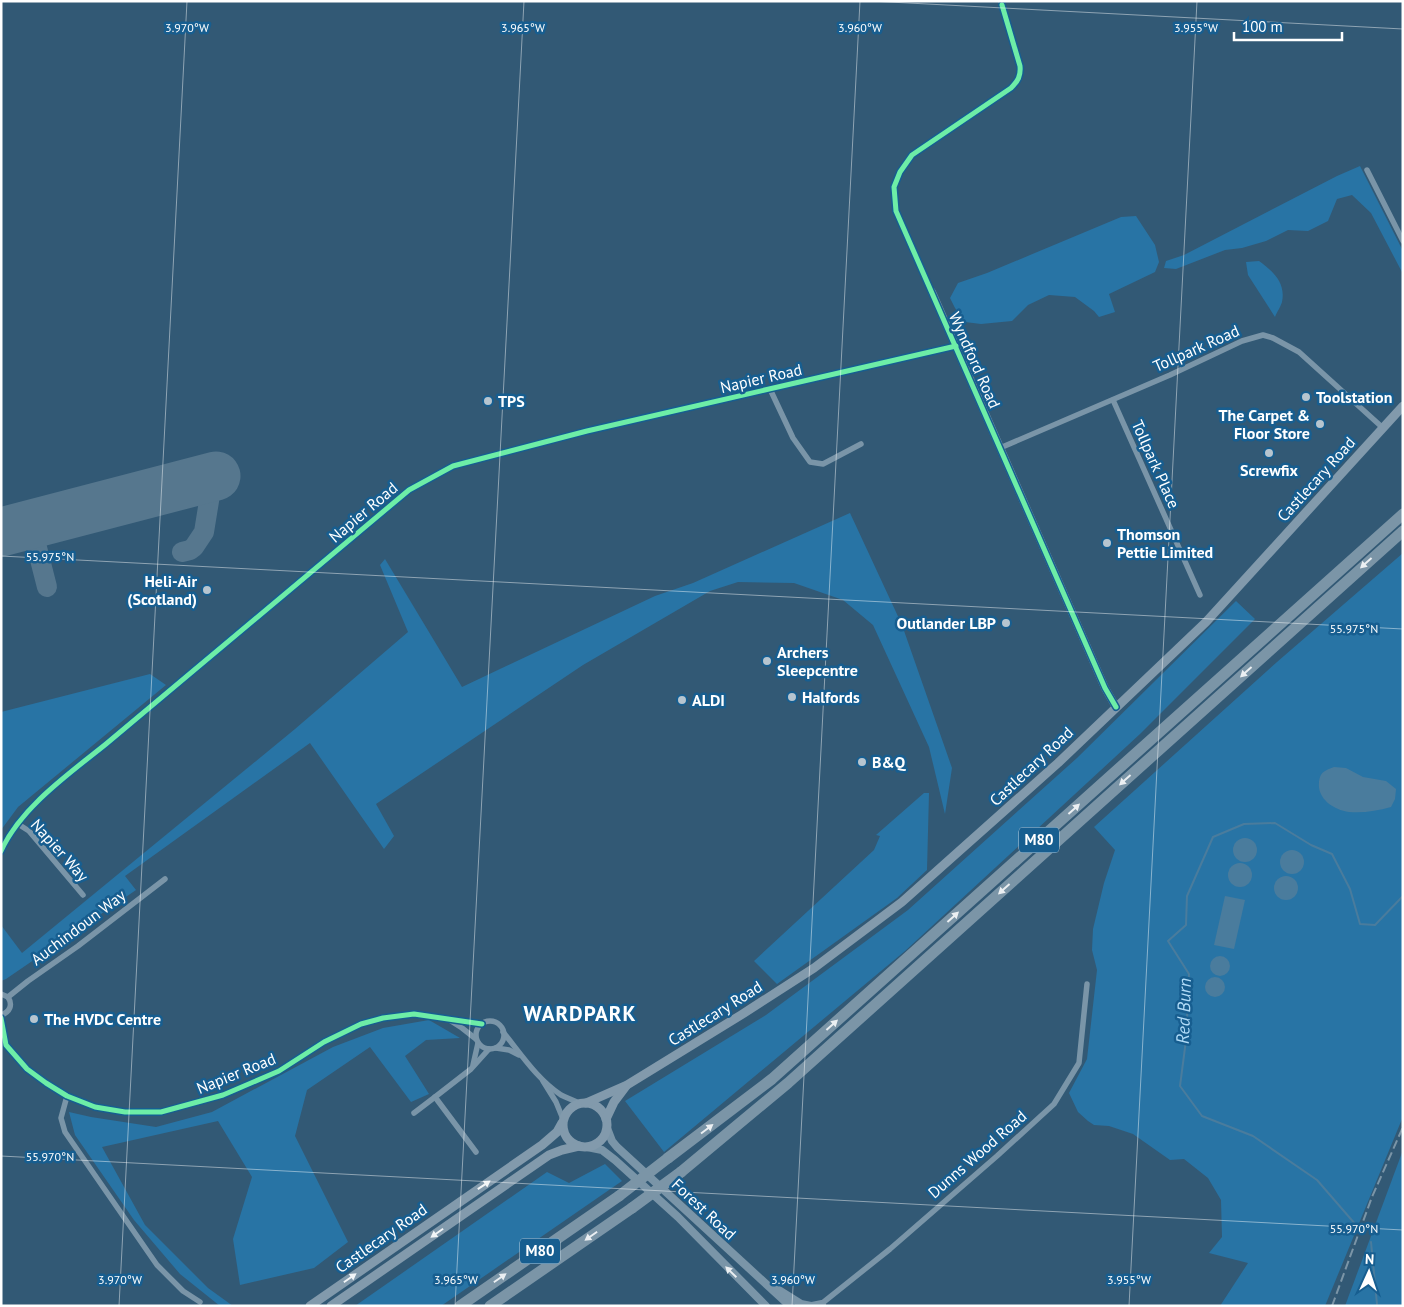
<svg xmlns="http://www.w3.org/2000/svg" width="1404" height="1307" viewBox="0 0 1404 1307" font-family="'PT Sans',sans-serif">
  <rect width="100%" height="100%" fill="#325975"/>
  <g fill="#2874a5">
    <path d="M 1360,166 L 1403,251 L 1403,274 L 1371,213 L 1352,195 L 1337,199 L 1328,221 L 1308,231 L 1288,230 L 1266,241 L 1242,248 L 1225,250 L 1176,269 L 1164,268 L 1166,261 L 1184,255 L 1337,176 Z"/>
    <path d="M 1136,216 L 1155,245 L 1159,262 L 1155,272 L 1109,294 L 1115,312 L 1099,317 L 1094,311 L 1075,297 L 1049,295 L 1028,305 L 1012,321 L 981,324 L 965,322 L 955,308 L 950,298 L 958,283 L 987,273 L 1121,217 Z"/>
    <path d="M 1259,261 C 1273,271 1286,283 1282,302 C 1281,306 1277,312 1275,317 L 1248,275 L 1246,262 Z"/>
    <path d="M 850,513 L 902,625 L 952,768 L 945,814 L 929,747 L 873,625 L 843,600 L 794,583 L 738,582 L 710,591 L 583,665 L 376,804 L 394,836 L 384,849 L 310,743 L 125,876 L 136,890 L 6,979 L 1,981 L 1,925 L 22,953 L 295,729 L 408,632 L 380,565 L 385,559 L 462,687 L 655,596 L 693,583 Z"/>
    <path d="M 1403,553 L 1403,1114 L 1402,1119 L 1325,1306 L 1220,1306 L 1248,1263 L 1209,1253 L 1222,1237 L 1221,1200 L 1208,1178 L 1184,1159 L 1170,1160 L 1133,1134 L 1109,1126 L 1094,1125 L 1088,1121 L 1078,1112 L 1069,1093 L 1087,1059 L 1097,970 L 1092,950 L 1093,929 L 1104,883 L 1115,850 L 1094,827 L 1277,662 Z"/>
    <path d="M 1236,601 L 1255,619 L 1140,734 L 905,951 L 664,1152 L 625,1101 L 766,1015 L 908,910 L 1077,758 Z"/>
    <path d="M 150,674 L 166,685 L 18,807 L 1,830 L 1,712 Z"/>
    <path d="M 924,793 L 929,793 L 927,870 L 897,898 L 777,984 L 754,961 L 874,850 L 880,836 L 876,835 Z"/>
    <path d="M 429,1020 L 460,1038 L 426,1040 L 405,1056 L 429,1094 L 411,1102 L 370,1047 L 307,1090 L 295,1136 L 348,1242 L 314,1268 L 240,1285 L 233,1239 L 252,1177 L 218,1121 L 102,1147 L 145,1225 L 208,1288 L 233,1306 L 220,1306 L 180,1274 L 134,1220 L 75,1135 L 69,1112 L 91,1117 L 156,1127 L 212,1112 L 333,1047 L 383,1028 Z"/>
    <path d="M 1403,1150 L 1403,1304 L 1397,1306 L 1345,1306 Z"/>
    <path d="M 605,1164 L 622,1181 L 441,1306 L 355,1306 L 547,1172 L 569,1183 Z"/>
  </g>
  <g fill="#4a7c9d">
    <path d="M 1334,767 L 1346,768 L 1363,777 L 1386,781 L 1396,789 L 1395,799 L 1391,807 C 1377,811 1364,813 1349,812 C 1334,810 1317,799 1319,782 C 1319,781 1320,776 1321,775 C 1323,771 1329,769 1334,767 Z"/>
    <circle cx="1245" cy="850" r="12"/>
    <circle cx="1292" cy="862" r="12"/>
    <circle cx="1240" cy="875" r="12"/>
    <circle cx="1286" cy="888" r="12"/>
    <path d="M 1225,896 L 1245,900 L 1234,949 L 1214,945 Z"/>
    <circle cx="1220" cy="966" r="10"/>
    <circle cx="1215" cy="987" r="10"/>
  </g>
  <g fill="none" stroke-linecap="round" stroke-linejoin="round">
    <g stroke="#4a7c9d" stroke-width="2">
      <path d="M 1356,1225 L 1317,1180 L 1253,1136 L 1202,1116 L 1180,1086 L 1186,1040 L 1189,974 L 1168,941 L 1186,925 L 1187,896 L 1213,837 L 1244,824 L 1275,823 L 1311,845 L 1332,854 L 1350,889 L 1360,924 L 1375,925 L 1403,896"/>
      <path d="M 1371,1242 L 1377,1304"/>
    </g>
    <g stroke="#56778e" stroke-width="20">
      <path d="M 31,524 L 47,587"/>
      <path d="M 182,552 L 190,550 L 194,547 L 204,532 L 210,495 L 205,479"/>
    </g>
    <path stroke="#56778e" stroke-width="49" d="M 1,532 L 216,476"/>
    <g stroke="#7a95a8" stroke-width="5.5">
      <path d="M 1001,1 L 1002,5"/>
      <path d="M 1367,170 L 1403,241"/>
      <path d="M 932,292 L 896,211 L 894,187 L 900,172 L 912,155 L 1011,88 C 1018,81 1021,76 1020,66"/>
      <path d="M 770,389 L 793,438 L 810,462 L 823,464 L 861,444"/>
      <path d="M 1113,400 L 1200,595"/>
      <path d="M 1000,448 L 1170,375 L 1242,341 L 1263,335 L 1273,338 L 1299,352 L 1383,428"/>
      <path d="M 18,824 L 29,831 L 83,895"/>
      <path d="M 1,851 C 21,807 70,773 106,744 L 409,490 L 453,466 L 587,431 L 956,346"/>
      <path d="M 1,994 L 8,997 C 13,1005 10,1012 1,1015"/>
      <path d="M 8,997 L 28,981 L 78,946 L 165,879"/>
      <path d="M 1,1018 L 6,1045 L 27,1069 L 46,1083 L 67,1096 L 95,1107 L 125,1112 L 161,1112 L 223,1095 L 279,1071 L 324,1042 L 361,1024 L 383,1018 L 414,1014 L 482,1024"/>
      <path d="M 451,1021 L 462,1028 L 476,1039"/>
      <circle cx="490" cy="1035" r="14"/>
      <path d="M 503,1032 C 521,1054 537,1079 561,1095 C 567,1098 573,1100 579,1103"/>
      <path d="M 496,1048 L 509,1050 L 519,1055"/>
      <path d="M 473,1065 L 478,1043"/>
      <path d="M 543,1081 L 556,1102 L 563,1119"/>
      <path d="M 67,1096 L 61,1118 L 65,1132 L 157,1265 L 183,1291 L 200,1302"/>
      <path d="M 414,1113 L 435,1097"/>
      <path d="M 476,1152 L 435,1097 L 471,1069 L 489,1049"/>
      <path d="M 820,1305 L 890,1249 L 997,1156 L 1054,1104 L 1079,1063 L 1087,984"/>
    </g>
    <g stroke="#7a95a8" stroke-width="8">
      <path d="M 932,292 L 1105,688 L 1116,707"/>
      <path d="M 607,1128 L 612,1141 L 617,1147 L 790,1306"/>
      <path d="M 587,1147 L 602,1150 L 615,1160 L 678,1217 L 766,1306"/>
      <path d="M 777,1289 L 801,1304 L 811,1306"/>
      <path d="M 812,1306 L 822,1304"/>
    </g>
    <g stroke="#829aac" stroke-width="9">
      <circle cx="585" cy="1125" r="22"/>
      <path d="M 586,1103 L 627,1085 L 741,1015 L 814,968 L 902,902 L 1058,763 L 1206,622 L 1403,406"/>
      <path d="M 606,1119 L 614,1102 L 626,1086"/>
      <path d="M 310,1306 L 542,1145 L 557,1132 L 562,1123"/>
      <path d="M 331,1306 L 549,1155 L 562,1150 L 579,1146"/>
    </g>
    <g stroke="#7b95a7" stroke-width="11">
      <path d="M 668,1158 L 772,1079 L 1403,514"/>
      <path d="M 681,1172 L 788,1083 L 1403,531"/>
      <path d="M 460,1306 L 619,1196"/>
      <path d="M 490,1306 L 632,1208"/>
    </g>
    <path stroke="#7b95a7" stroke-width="2" stroke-dasharray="9 4" stroke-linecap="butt" d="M 1332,1306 L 1372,1197 L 1403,1127"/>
    <g stroke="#7b95a7" stroke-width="11">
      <path d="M 619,1196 L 668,1158"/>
      <path d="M 632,1208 L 681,1172"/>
    </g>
    <defs>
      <g id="cycleway">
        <path d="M 1002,5 L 1020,66 C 1021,76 1018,81 1011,88 L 912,155 L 900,172 L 894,187 L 896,211 L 1105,688 L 1116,707"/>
        <path d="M 1,851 C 21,807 70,773 106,744 L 409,490 L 453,466 L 587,431 L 956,346"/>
        <path d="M 1,1018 L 6,1045 L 27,1069 L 46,1083 L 67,1096 L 95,1107 L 125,1112 L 161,1112 L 223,1095 L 279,1071 L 324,1042 L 361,1024 L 383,1018 L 414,1014 L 482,1024"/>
      </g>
    </defs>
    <use href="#cycleway" stroke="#175e90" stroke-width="8"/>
    <use href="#cycleway" stroke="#6deda7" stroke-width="5"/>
  </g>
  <defs><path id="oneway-solid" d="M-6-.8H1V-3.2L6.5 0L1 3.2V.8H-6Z" transform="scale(1.25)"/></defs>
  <g fill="#ebeff2">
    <use href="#oneway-solid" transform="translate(1366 563) rotate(138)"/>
    <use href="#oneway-solid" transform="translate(1246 672) rotate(138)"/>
    <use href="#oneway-solid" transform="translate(1125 780) rotate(138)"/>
    <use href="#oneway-solid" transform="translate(1074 809) rotate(-42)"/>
    <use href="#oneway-solid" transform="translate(1004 889) rotate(138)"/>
    <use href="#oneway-solid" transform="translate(953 917) rotate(-42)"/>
    <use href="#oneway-solid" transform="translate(832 1025) rotate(-42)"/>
    <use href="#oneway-solid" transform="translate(707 1129) rotate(-37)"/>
    <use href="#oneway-solid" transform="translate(591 1236) rotate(145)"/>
    <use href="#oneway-solid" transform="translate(731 1272) rotate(-136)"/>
    <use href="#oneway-solid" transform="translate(500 1278) rotate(-35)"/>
  </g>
  <g fill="#f2f5f7">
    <use href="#oneway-solid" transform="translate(484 1185) rotate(-34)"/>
    <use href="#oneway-solid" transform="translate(437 1233) rotate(145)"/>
    <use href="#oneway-solid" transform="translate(350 1278) rotate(-35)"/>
  </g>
  <path fill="none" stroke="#fff" stroke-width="1" stroke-opacity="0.45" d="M 870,1 L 1403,29M 1,556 L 1403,629M 1,1156 L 1403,1230M 119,1306 L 187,1M 455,1306 L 524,1M 792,1306 L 860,1M 1129,1306 L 1197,1"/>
  <g fill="#b7c5cf" stroke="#175e90" stroke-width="2">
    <circle cx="1306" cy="397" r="5"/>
    <circle cx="488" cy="401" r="5"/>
    <circle cx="1320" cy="424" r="5"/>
    <circle cx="1269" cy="453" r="5"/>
    <circle cx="1107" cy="543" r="5"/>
    <circle cx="207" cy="590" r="5"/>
    <circle cx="1006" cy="623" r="5"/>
    <circle cx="767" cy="661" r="5"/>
    <circle cx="792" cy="697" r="5"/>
    <circle cx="682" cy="700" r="5"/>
    <circle cx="862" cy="762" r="5"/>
    <circle cx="34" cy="1019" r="5"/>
  </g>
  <g text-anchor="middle" stroke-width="5" stroke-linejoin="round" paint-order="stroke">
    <g fill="#175e90" stroke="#b9cfde" stroke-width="1">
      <rect x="1019" y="827.5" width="40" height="25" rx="4"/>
      <rect x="520" y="1238.5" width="40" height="25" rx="4"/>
    </g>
    <g font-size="15" font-weight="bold" fill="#fff">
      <text x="1039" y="845">M80</text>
      <text x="540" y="1256">M80</text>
    </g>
    <g font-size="16" fill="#fff" stroke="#175e90">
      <text transform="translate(1196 348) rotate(-24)" y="6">Tollpark Road</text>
      <text transform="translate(975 360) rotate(66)" y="6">Wyndford Road</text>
      <text transform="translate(761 378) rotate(-13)" y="6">Napier Road</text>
      <text transform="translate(1156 464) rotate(66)" y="6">Tollpark Place</text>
      <text transform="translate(1316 479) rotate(-48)" y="6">Castlecary Road</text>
      <text transform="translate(363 512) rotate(-40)" y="6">Napier Road</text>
      <text transform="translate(1031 766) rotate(-43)" y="6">Castlecary Road</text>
      <text transform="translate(60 850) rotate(48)" y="6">Napier Way</text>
      <text transform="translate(78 927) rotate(-37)" y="6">Auchindoun Way</text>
      <text transform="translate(715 1013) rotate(-32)" y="6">Castlecary Road</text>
      <text transform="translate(236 1073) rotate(-22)" y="6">Napier Road</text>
      <text transform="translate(977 1154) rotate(-41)" y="6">Dunns Wood Road</text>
      <text transform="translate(704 1209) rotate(43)" y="6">Forest Road</text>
      <text transform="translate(381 1238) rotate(-35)" y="6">Castlecary Road</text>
    </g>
    <g font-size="16" font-weight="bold" fill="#fff" stroke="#175e90" text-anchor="start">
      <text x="1316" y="403">Toolstation</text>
      <text x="498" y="407">TPS</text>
      <text x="1310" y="421" text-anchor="end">The Carpet &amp;<tspan x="1310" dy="18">Floor Store</tspan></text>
      <text x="1269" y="476" text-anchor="middle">Screwfix</text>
      <text x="1117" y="540">Thomson<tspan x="1117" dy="18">Pettie Limited</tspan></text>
      <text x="197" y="587" text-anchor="end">Heli-Air<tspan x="197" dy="18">(Scotland)</tspan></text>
      <text x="996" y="629" text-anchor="end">Outlander LBP</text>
      <text x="777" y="658">Archers<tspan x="777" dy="18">Sleepcentre</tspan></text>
      <text x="802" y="703">Halfords</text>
      <text x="692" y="706">ALDI</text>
      <text x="872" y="768">B&amp;Q</text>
      <text x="44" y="1025">The HVDC Centre</text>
    </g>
    <g font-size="18" font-style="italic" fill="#b0dbf7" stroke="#175e90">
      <text transform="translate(1184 1011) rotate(-88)" y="6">Red Burn</text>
    </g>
    <g font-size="21" font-weight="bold" letter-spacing="1" fill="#fff" stroke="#175e90">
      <text x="580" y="1021">WARDPARK</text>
    </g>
  </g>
  <g font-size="12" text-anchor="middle" fill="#fff" stroke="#175e90" stroke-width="5" stroke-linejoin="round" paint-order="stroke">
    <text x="187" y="32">3.970°W</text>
    <text x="523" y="32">3.965°W</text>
    <text x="860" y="32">3.960°W</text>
    <text x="1196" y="32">3.955°W</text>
    <text x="50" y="561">55.975°N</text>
    <text x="1354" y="633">55.975°N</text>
    <text x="50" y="1161">55.970°N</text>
    <text x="1354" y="1233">55.970°N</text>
    <text x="120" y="1284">3.970°W</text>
    <text x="456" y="1284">3.965°W</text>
    <text x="793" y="1284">3.960°W</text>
    <text x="1129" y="1284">3.955°W</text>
  </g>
  <rect width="1404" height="1307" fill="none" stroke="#ffffff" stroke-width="5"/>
  <g transform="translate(1369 1272) rotate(3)" stroke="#175e90" stroke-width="4" paint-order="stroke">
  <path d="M0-4L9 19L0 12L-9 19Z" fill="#ffffff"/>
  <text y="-8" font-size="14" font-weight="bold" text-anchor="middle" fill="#ffffff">N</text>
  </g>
  <path d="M1234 32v8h108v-8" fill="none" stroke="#ffffff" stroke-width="2.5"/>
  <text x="1242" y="32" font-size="15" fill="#ffffff" stroke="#175e90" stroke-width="4" paint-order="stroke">100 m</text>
</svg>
